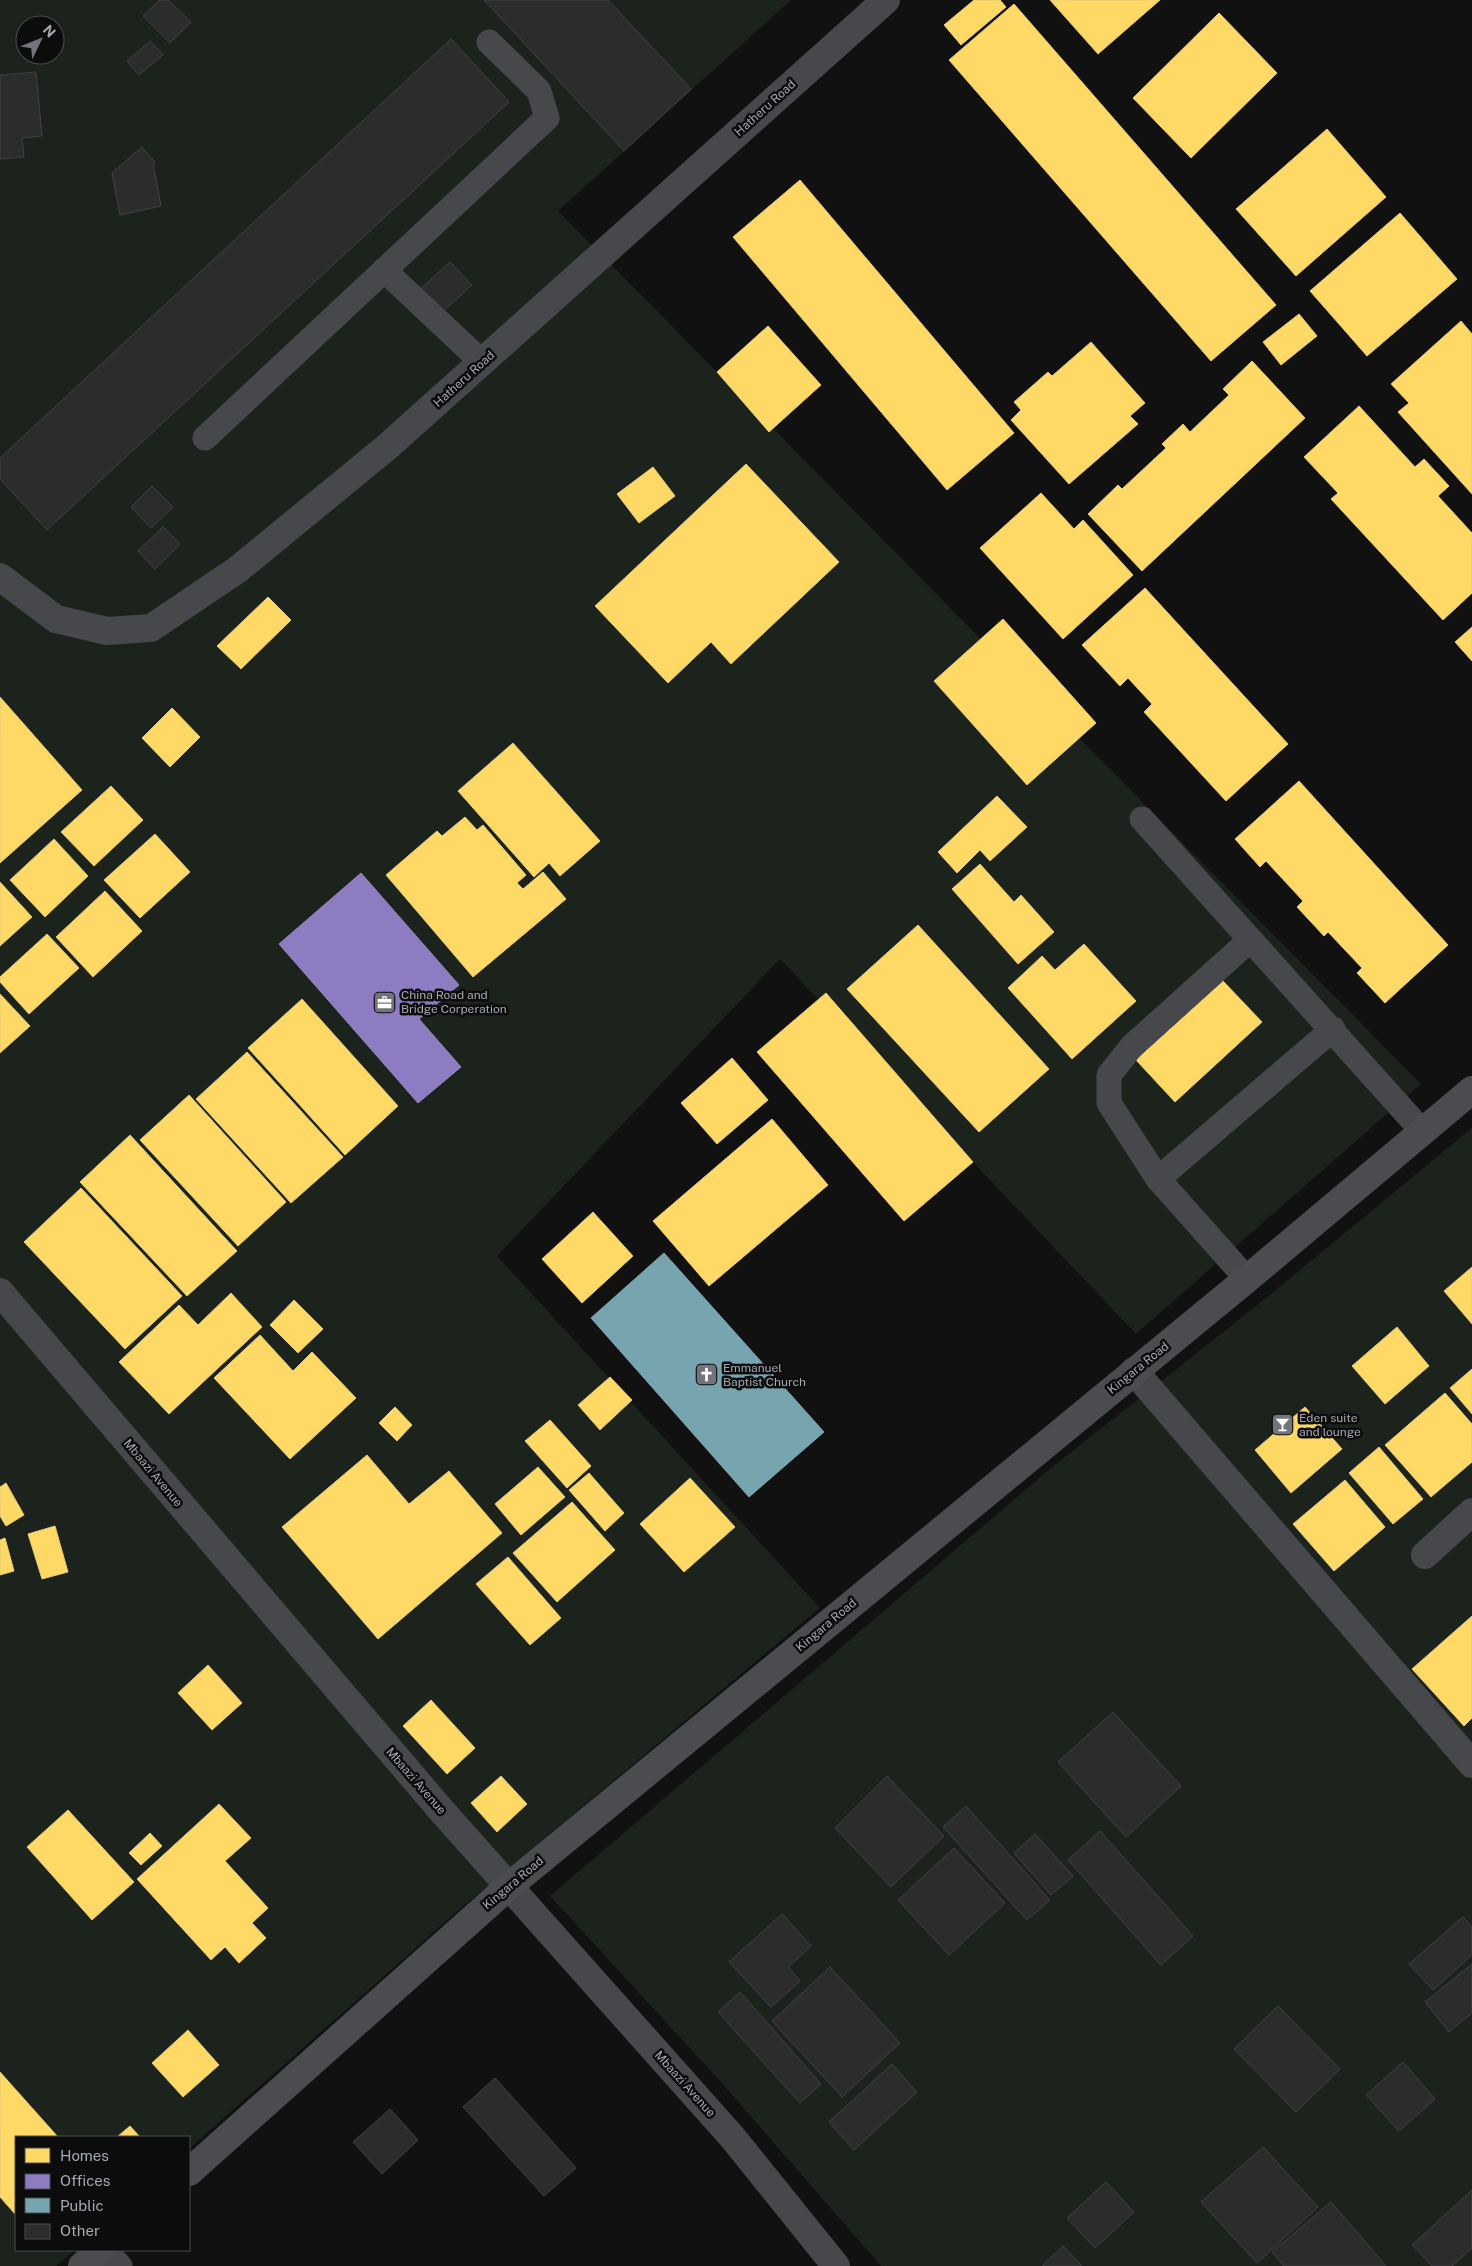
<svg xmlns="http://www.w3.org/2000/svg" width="1472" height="2266" viewBox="0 0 1472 2266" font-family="'Public Sans',sans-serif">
  <rect width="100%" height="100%" fill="#111112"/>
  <g fill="#1c221c" fill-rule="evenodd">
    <path d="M 0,0 L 791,0 L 558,211 L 1421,1084 L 1136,1334 L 780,959 L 497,1256 L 820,1608 L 453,1915 L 189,2149 L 189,2137 L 16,2137 L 16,2250 L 75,2250 L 56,2266 L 0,2266 ZM 25,25 L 55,25 L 55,55 L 25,55 Z"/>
    <path d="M 1472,1128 L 1472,2266 L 881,2266 L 720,2081 L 550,1896 L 1051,1468 L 1260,1303 Z"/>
  </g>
  <g fill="#ffd966" stroke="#e4cb7d">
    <path d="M 974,0 L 1000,0 L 1006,7 L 961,45 L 944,25 Z"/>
    <path d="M 1050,0 L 1160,0 L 1098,54 Z"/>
    <path d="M 1014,4 L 1276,305 L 1211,361 L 949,60 Z"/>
    <path d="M 1219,13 L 1277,73 L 1191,158 L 1133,98 Z"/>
    <path d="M 1327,129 L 1386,197 L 1296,276 L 1236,209 Z"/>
    <path d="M 800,180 L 1014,433 L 947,490 L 733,237 Z"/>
    <path d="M 1400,213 L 1457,279 L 1367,356 L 1310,291 Z"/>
    <path d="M 1299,314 L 1317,336 L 1281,365 L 1263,342 Z"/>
    <path d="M 1461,321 L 1472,334 L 1472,494 L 1398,412 L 1409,403 L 1391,384 Z"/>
    <path d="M 768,326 L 821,385 L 769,432 L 717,372 Z"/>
    <path d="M 1091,342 L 1145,403 L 1130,416 L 1138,424 L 1069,484 L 1011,420 L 1021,410 L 1014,402 L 1048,372 L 1052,376 Z"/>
    <path d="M 1252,361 L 1305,418 L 1142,571 L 1088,514 L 1118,485 L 1122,489 L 1166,448 L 1162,444 L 1183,424 L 1190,432 L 1229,395 L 1223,389 Z"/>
    <path d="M 1359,406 L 1415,467 L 1424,459 L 1449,486 L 1438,496 L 1472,533 L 1472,593 L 1443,620 L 1331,499 L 1338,493 L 1304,457 Z"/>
    <path d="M 746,464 L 839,562 L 731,664 L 711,642 L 668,683 L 595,606 Z"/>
    <path d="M 653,467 L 675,496 L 639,523 L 617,494 Z"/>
    <path d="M 1041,493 L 1074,529 L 1083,520 L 1133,575 L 1063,639 L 980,548 Z"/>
    <path d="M 1145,588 L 1288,744 L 1226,801 L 1144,712 L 1152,704 L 1128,678 L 1120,686 L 1082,645 Z"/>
    <path d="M 268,597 L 291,620 L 241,669 L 217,646 Z"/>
    <path d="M 1003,619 L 1096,723 L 1027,785 L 934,681 Z"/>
    <path d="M 1472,627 L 1472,661 L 1455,642 Z"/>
    <path d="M 0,697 L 82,790 L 0,863 Z"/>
    <path d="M 172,708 L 200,737 L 170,767 L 142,738 Z"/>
    <path d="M 513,743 L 600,841 L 560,876 L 549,863 L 534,877 L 458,791 Z"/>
    <path d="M 1299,781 L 1448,945 L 1385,1003 L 1357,973 L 1362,968 L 1328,932 L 1324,936 L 1297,907 L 1303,901 L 1266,861 L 1260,867 L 1235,839 Z"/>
    <path d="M 111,786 L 143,820 L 94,866 L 61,832 Z"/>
    <path d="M 997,796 L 1027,827 L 990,861 L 980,850 L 957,873 L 938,852 Z"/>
    <path d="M 465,817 L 477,830 L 483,825 L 526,875 L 517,883 L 523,889 L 543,872 L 566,899 L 473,977 L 386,875 L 437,831 L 442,836 Z"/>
    <path d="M 155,834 L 190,872 L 140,918 L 104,880 Z"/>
    <path d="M 54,839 L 88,876 L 45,917 L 10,880 Z"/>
    <path d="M 980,864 L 1014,902 L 1021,895 L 1054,932 L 1018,964 L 952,889 Z"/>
    <path d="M 0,882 L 32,917 L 0,946 Z"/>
    <path d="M 105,891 L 142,931 L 93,977 L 56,937 Z"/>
    <path d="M 918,925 L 1049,1069 L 979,1132 L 847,989 Z"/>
    <path d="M 47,934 L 79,968 L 29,1014 L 0,982 L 0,977 Z"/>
    <path d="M 1084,944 L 1136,1001 L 1072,1059 L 1008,988 L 1042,956 L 1055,970 Z"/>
    <path d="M 1223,981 L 1262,1022 L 1175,1102 L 1136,1060 Z"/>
    <path d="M 826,993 L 973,1162 L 904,1221 L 757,1052 Z"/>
    <path d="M 0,994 L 30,1026 L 0,1053 Z"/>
    <path d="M 302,999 L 398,1106 L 345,1155 L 248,1048 Z"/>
    <path d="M 247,1052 L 343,1157 L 291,1203 L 196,1099 Z"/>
    <path d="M 732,1058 L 768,1100 L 717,1144 L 681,1103 Z"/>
    <path d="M 189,1095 L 286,1202 L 238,1246 L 140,1140 Z"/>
    <path d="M 772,1119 L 828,1185 L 709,1286 L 653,1221 Z"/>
    <path d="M 130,1135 L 237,1251 L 187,1296 L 80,1182 Z"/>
    <path d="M 81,1188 L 182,1296 L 125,1349 L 24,1242 Z"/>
    <path d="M 593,1212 L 633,1256 L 582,1303 L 542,1259 Z"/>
    <path d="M 1472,1267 L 1472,1324 L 1444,1291 Z"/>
    <path d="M 231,1293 L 262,1327 L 169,1414 L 119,1362 L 179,1305 L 198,1325 Z"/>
    <path d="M 294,1300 L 323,1329 L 298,1353 L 270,1325 Z"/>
    <path d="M 1397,1327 L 1429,1366 L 1385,1404 L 1352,1366 Z"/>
    <path d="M 260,1335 L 293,1371 L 312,1352 L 356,1398 L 290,1459 L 214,1378 Z"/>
    <path d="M 1472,1369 L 1472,1414 L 1450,1388 Z"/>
    <path d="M 610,1377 L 632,1400 L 600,1430 L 578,1405 Z"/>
    <path d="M 1445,1393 L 1472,1424 L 1472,1462 L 1431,1497 L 1385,1445 Z"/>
    <path d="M 395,1407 L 412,1425 L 397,1441 L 379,1423 Z"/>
    <path d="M 1305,1407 L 1342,1449 L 1291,1493 L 1255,1450 Z"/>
    <path d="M 550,1420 L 591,1466 L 567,1488 L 525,1441 Z"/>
    <path d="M 1379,1447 L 1423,1499 L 1393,1524 L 1349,1473 Z"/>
    <path d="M 367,1455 L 409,1504 L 449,1471 L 502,1533 L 378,1639 L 282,1527 Z"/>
    <path d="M 538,1467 L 565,1497 L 521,1535 L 495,1504 Z"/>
    <path d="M 589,1473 L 624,1513 L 605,1531 L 569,1490 Z"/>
    <path d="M 690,1478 L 735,1527 L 684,1572 L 640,1524 Z"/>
    <path d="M 1345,1480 L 1385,1527 L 1334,1571 L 1293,1524 Z"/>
    <path d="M 6,1483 L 24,1515 L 6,1526 L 0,1516 L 0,1487 Z"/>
    <path d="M 572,1502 L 615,1550 L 557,1602 L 513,1553 Z"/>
    <path d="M 55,1526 L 68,1572 L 42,1579 L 28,1534 Z"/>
    <path d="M 5,1538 L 14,1571 L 0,1575 L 0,1540 Z"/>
    <path d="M 508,1557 L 561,1618 L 530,1645 L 476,1584 Z"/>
    <path d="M 1472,1616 L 1472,1718 L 1464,1726 L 1412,1669 Z"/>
    <path d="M 208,1665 L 242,1703 L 212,1730 L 178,1693 Z"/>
    <path d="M 431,1700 L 475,1748 L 447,1774 L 403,1726 Z"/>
    <path d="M 501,1776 L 527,1804 L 497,1832 L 471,1803 Z"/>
    <path d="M 219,1804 L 251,1838 L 225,1861 L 268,1908 L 252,1923 L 266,1938 L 239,1963 L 225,1947 L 211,1960 L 137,1879 Z"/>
    <path d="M 68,1810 L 134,1882 L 92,1920 L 27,1847 Z"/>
    <path d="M 150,1833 L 162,1846 L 141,1865 L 129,1853 Z"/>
    <path d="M 188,2030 L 219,2065 L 183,2097 L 152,2063 Z"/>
    <path d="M 0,2072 L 58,2137 L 16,2137 L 16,2215 L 0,2197 Z"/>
    <path d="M 130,2126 L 140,2137 L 117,2137 Z"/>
  </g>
  <path fill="#8e7cc3" stroke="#958abe" d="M 361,873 L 459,985 L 419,1019 L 461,1067 L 418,1103 L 279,944 Z"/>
  <path fill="#76a5af" stroke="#84a6b0" d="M 664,1253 L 824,1432 L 749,1497 L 591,1318 Z"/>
  <g fill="#2c2c2d" stroke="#414245">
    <path d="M 160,0 L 168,0 L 191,22 L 170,43 L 143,16 Z"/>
    <path d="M 484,0 L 608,0 L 691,89 L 624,151 Z"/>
    <path d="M 451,39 L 509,102 L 47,530 L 0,479 L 0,458 Z"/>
    <path d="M 150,41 L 163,55 L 139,75 L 127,61 Z"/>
    <path d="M 36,72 L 42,136 L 22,138 L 24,157 L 0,159 L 0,75 Z"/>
    <path d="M 142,147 L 155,162 L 153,164 L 161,206 L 120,215 L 112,173 Z"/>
    <path d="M 450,262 L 472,285 L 439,315 L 418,291 Z"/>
    <path d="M 152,486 L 173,507 L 151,528 L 131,507 Z"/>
    <path d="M 163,527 L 180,544 L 155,569 L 138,551 Z"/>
    <path d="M 1113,1712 L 1181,1786 L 1126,1837 L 1058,1762 Z"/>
    <path d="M 887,1776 L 944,1836 L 891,1887 L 835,1828 Z"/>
    <path d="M 966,1806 L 1050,1900 L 1027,1920 L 943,1827 Z"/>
    <path d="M 1100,1831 L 1193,1936 L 1161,1965 L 1068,1860 Z"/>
    <path d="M 1035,1834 L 1073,1876 L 1051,1895 L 1014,1853 Z"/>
    <path d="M 954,1848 L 1005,1903 L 949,1955 L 898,1900 Z"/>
    <path d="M 782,1914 L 811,1946 L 788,1967 L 800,1981 L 771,2007 L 729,1962 Z"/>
    <path d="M 1463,1917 L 1472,1927 L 1472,1955 L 1433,1990 L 1409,1964 Z"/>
    <path d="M 1472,1964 L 1472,2013 L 1449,2032 L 1425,2002 Z"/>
    <path d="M 830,1967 L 900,2043 L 842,2097 L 772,2021 Z"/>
    <path d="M 740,1992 L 821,2084 L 800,2103 L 718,2012 Z"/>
    <path d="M 1278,2006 L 1340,2069 L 1296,2112 L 1234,2049 Z"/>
    <path d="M 1403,2062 L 1435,2099 L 1399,2131 L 1366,2095 Z"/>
    <path d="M 892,2064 L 917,2092 L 854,2150 L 829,2122 Z"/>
    <path d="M 495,2078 L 576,2168 L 544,2196 L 463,2107 Z"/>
    <path d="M 390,2109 L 418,2140 L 382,2174 L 353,2142 Z"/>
    <path d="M 1263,2147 L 1318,2207 L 1257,2263 L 1201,2202 Z"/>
    <path d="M 1106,2182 L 1134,2212 L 1095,2248 L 1067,2218 Z"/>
    <path d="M 1472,2190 L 1472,2248 L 1452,2266 L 1432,2266 L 1412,2245 Z"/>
    <path d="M 1331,2202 L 1386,2266 L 1284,2266 L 1272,2252 Z"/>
    <path d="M 1063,2246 L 1082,2266 L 1042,2266 Z"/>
  </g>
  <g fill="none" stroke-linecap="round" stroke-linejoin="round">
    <g stroke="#46484b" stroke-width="25">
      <path d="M 384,270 L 482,362"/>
      <path d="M 205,438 L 547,118 L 539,91 L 489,42"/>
      <path d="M 1142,819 L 1423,1132"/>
      <path d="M 1250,940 L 1132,1046 L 1109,1075 L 1109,1103 L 1158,1179 L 1333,1029"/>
      <path d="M 1158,1179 L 1247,1279"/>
      <path d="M 105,2250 L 120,2266"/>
    </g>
    <g stroke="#46484b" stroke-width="28">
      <path d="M 0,577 L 56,619 L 107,631 L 151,628 L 237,570 L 387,447 L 886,0"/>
      <path d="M 0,1292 L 441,1810 L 733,2138 L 836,2266"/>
      <path d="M 1134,1371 L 1472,1764"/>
      <path d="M 1425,1555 L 1472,1512"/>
    </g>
    <g stroke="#4a4c4f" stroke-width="28">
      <path d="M 189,2172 L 508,1887 L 1247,1279 L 1472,1090"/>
      <path d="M 82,2266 L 101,2250"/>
    </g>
  </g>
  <defs>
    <symbol id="office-square" viewBox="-11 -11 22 22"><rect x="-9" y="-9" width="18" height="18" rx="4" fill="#71747a" stroke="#0c0c0d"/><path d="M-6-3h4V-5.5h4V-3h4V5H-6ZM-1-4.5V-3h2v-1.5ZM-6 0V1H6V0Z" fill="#fff"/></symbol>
    <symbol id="church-square" viewBox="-11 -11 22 22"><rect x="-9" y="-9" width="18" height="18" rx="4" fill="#71747a" stroke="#0c0c0d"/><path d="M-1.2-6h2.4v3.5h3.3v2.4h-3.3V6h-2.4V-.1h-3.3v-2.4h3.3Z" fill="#fff"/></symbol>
    <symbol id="bar-square" viewBox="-11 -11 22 22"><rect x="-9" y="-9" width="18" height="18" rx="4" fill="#71747a" stroke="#0c0c0d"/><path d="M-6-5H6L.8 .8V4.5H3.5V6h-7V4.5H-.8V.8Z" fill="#fff"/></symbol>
  </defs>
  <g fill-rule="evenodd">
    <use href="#office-square" x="372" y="990" width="25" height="25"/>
    <use href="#church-square" x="694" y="1362" width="25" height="25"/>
    <use href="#bar-square" x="1270" y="1412" width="25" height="25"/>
  </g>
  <g text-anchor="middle" stroke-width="5" stroke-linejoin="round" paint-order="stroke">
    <g font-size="12" fill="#a4a9b2" stroke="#0c0c0d">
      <text transform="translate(765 108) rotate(-42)" y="4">Hatheru Road</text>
      <text transform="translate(464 379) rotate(-42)" y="4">Hatheru Road</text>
      <text transform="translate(1138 1368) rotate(-39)" y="4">Kingara Road</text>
      <text transform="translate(153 1473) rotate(50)" y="4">Mbaazi Avenue</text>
      <text transform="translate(826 1625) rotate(-40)" y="4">Kingara Road</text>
      <text transform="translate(416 1781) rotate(49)" y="4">Mbaazi Avenue</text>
      <text transform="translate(513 1883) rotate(-40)" y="4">Kingara Road</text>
      <text transform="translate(685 2084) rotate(48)" y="4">Mbaazi Avenue</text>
    </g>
    <g font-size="12" fill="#a4a9b2" stroke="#0c0c0d" text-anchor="start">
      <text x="401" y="999">China Road and<tspan x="401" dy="14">Bridge Corperation</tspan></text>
      <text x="723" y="1372">Emmanuel<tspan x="723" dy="14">Baptist Church</tspan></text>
      <text x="1299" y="1422">Eden suite<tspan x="1299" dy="14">and lounge</tspan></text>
    </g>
  </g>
  <rect x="15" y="2136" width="175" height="115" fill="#0c0c0d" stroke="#494b4f"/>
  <rect x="25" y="2148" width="25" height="15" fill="#ffd966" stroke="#494b4f"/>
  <text x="60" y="2161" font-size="15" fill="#a4a9b2">Homes</text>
  <rect x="25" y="2174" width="25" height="15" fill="#8e7cc3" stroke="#494b4f"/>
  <text x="60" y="2186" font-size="15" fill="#a4a9b2">Offices</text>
  <rect x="25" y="2198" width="25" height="15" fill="#76a5af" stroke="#494b4f"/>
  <text x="60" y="2211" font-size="15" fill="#a4a9b2">Public</text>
  <rect x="25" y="2224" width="25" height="15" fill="#2c2c2d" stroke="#494b4f"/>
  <text x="60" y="2236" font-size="15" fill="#a4a9b2">Other</text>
  <g transform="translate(40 40) rotate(47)"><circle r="24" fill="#0c0c0d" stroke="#494b4f"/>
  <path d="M0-4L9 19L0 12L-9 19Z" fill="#71747a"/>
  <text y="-8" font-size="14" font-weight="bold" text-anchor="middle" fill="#a4a9b2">N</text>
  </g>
</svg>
